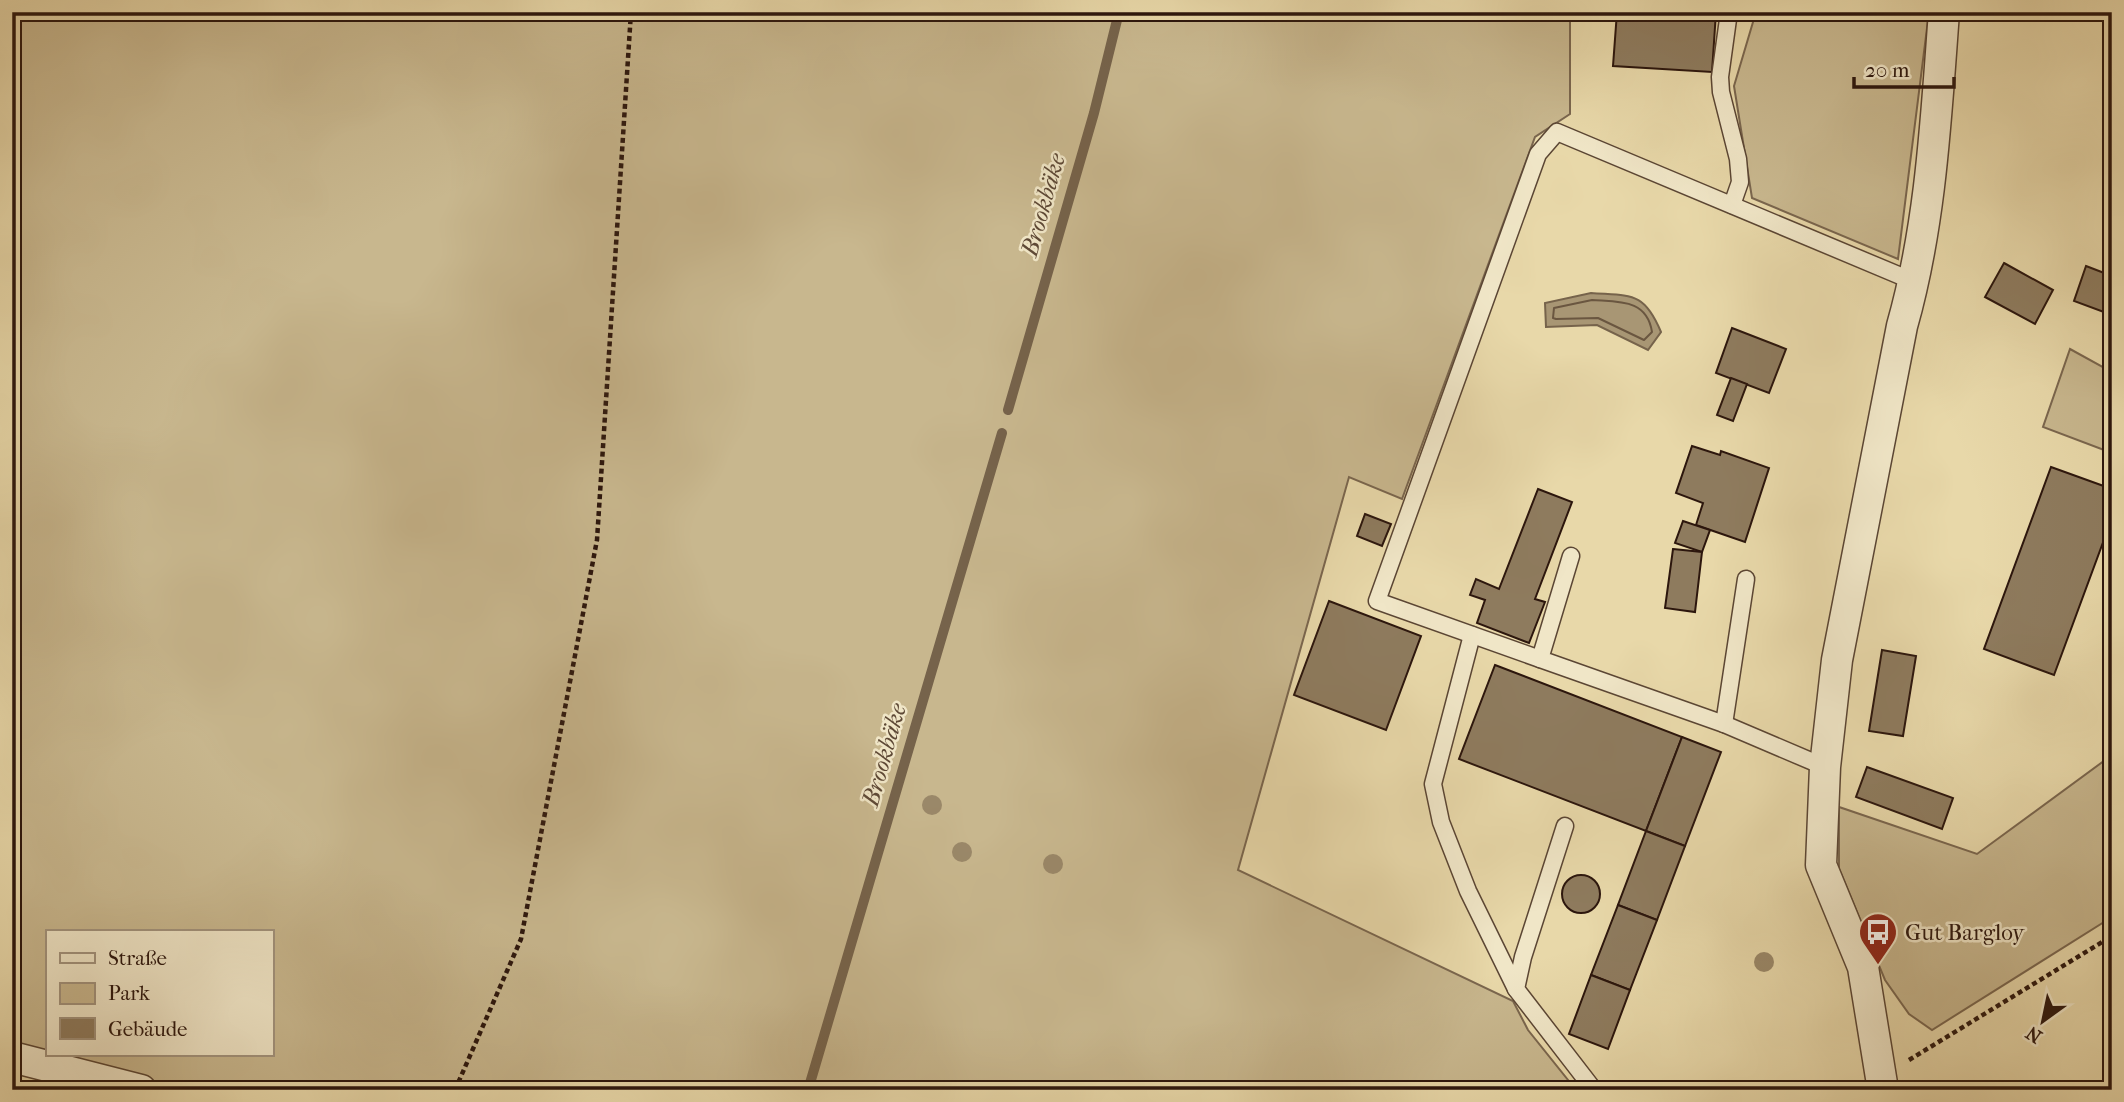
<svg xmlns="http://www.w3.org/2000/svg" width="2124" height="1102" viewBox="0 0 2124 1102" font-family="'IM FELL French Canon',serif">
  <rect width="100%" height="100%" fill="#e8d8a9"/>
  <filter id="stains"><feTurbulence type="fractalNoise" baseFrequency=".00286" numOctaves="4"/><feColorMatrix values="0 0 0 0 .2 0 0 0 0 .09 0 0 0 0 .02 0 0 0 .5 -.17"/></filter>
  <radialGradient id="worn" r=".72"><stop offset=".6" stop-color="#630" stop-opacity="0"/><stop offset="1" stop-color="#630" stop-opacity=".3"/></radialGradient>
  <g fill="#c8b78e" stroke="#7a664e" stroke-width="2" fill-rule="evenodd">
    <path d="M 12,12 L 1570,12 L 1570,114 L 1535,137 L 1402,499 L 1349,477 L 1238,870 L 1513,1001 L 1528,1030 L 1576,1090 L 189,1090 L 12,1047 ZM 47,932 L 271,932 L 271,1055 L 47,1055 Z"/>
    <path d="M 1756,12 L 1929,12 L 1898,259 L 1752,198 L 1734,86 Z"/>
    <path d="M 2070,349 L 2112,372 L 2112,453 L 2043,427 Z"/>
    <path d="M 2112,755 L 2112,917 L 1932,1030 L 1909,1014 L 1885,980 L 1839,869 L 1839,807 L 1977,854 Z"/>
  </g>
  <path fill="#a89674" stroke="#76634b" stroke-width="2" d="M 1591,293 C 1631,296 1644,291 1661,332 L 1648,350 L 1597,325 L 1546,327 L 1545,303 Z"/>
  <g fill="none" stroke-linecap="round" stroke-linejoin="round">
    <path stroke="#6a5640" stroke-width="2" d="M 1592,300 C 1619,302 1647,299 1652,332 L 1644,340 L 1598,318 L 1556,319 L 1553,318 L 1554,308 Z"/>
    <g stroke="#76634b" stroke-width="10">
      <path d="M 1008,410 L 1094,113 L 1119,12"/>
      <path d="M 808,1090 L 1002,433"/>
    </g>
  </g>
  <g fill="#8e7b5e" stroke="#2c160d" stroke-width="2">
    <path d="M 1617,12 L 1716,12 L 1712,72 L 1613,66 Z"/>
    <path d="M 2004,263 L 2053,290 L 2035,324 L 1985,297 Z"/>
    <path d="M 2086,266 L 2112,276 L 2112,315 L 2074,301 Z"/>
    <path d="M 1732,328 L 1786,349 L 1769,393 L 1716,373 Z"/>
    <path d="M 1731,378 L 1747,384 L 1733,421 L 1717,415 Z"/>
    <path d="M 1692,446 L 1720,455 L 1721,451 L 1769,468 L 1745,542 L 1696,525 L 1703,503 L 1676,493 Z"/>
    <path d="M 2051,467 L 2112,489 L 2112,518 L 2054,675 L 1984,649 Z"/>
    <path d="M 1538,489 L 1572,502 L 1535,599 L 1545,602 L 1529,643 L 1477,623 L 1485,600 L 1470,595 L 1476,579 L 1499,589 Z"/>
    <path d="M 1365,514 L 1391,524 L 1382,546 L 1357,536 Z"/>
    <path d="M 1683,521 L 1710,530 L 1702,552 L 1675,543 Z"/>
    <path d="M 1673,549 L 1702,552 L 1695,612 L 1665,608 Z"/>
    <path d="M 1329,601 L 1421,636 L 1386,730 L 1294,695 Z"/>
    <path d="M 1882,650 L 1916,656 L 1903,736 L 1869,731 Z"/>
    <path d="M 1495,665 L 1682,737 L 1646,831 L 1459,759 Z"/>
    <path d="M 1682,737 L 1721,752 L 1685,846 L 1646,831 Z"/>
    <path d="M 1867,767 L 1953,798 L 1942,829 L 1856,797 Z"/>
    <path d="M 1646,831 L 1685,846 L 1657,920 L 1618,905 Z"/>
    <circle cx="1581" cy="894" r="19"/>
    <path d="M 1618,905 L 1657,920 L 1630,990 L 1591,975 Z"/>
    <path d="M 1591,975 L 1630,990 L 1608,1049 L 1569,1034 Z"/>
  </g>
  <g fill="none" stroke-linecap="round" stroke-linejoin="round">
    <defs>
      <g id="service">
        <path d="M 1729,12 L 1720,77 L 1721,92 L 1738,159 L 1740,182 L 1732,205"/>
        <path d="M 1571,556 L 1540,659 L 1724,724 L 1825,767"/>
        <path d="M 1472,635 L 1433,784 L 1441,822 L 1468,891 L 1516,989"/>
        <path d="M 1540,659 L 1377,601 L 1538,154 L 1557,132 L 1915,282"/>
        <path d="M 1724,724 L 1746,579"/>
        <path d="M 1565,826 L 1523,957 L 1516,989 L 1594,1090"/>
      </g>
      <g id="minor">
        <path d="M 12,1057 L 141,1090"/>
        <path d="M 1883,1090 L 1863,967 L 1821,865 L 1825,767 L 1837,660 L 1902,326 C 1931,224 1936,118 1944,12"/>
      </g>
    </defs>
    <use href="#service" stroke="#5b4634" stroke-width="19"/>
    <use href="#minor" stroke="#5b4634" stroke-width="33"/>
    <g stroke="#2c160d" stroke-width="4.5" stroke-dasharray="5 3.5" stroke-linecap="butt">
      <path d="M 1909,1060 L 2112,936"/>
      <path d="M 455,1090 L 521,939 L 597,540 L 631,12"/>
    </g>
    <use href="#service" stroke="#f0e6c7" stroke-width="16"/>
    <use href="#minor" stroke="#f0e6c7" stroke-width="30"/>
  </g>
  <g fill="#9a8869">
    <circle cx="932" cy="805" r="10"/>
    <circle cx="962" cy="852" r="10"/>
    <circle cx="1053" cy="864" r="10"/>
    <circle cx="1764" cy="962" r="10"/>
  </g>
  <defs>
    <symbol id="bus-pin" viewBox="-11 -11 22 30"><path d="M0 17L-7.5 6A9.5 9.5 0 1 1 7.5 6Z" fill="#8f2418" stroke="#f0e6c7"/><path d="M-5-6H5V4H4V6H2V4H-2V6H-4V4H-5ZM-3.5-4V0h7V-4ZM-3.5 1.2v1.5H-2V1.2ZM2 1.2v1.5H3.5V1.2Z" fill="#fff"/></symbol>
  </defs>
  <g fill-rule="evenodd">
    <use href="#bus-pin" x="1856" y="910" width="44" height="60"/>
  </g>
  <g text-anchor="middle" stroke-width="5" stroke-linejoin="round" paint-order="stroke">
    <g font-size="23" fill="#2c160d" stroke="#f0e6c7" text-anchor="start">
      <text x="1905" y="940">Gut Bargloy</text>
    </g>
    <g font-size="24" font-style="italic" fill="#5e4936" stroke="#f0e6c7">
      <text transform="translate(1043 205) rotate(-74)" y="8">Brookbäke</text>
      <text transform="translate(884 755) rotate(-74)" y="8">Brookbäke</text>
    </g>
  </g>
  <rect width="2124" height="1102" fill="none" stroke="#e8d8a9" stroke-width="42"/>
  <rect x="14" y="14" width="2096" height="1074" fill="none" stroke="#2c160d" stroke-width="3.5"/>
  <rect x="21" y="21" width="2082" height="1060" fill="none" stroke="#2c160d" stroke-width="2"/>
  <rect x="46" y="930" width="228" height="126" fill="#f0e6c7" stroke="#a2937d" stroke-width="2"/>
  <rect x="60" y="953" width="35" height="10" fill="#f0e6c7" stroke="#a2937d" stroke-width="2"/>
  <text x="108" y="965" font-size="21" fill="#2c160d">Straße</text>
  <rect x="60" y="983" width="35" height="21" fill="#c8b78e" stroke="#a2937d" stroke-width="2"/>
  <text x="108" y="1000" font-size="21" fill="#2c160d">Park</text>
  <rect x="60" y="1018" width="35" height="21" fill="#8e7b5e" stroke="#a2937d" stroke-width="2"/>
  <text x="108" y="1036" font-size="21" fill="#2c160d">Gebäude</text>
  <g transform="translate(2043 1021) rotate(213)" stroke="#f0e6c7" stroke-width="5" paint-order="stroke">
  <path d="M0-5L12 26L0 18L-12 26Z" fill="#2c160d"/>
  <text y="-10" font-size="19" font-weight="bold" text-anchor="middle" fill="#2c160d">N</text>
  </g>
  <path d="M1854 77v10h100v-10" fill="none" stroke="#2c160d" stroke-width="3.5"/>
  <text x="1865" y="77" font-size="21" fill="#2c160d" stroke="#f0e6c7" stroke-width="5" paint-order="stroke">20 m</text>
  <rect width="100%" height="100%" filter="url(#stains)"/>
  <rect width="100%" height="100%" fill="url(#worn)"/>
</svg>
